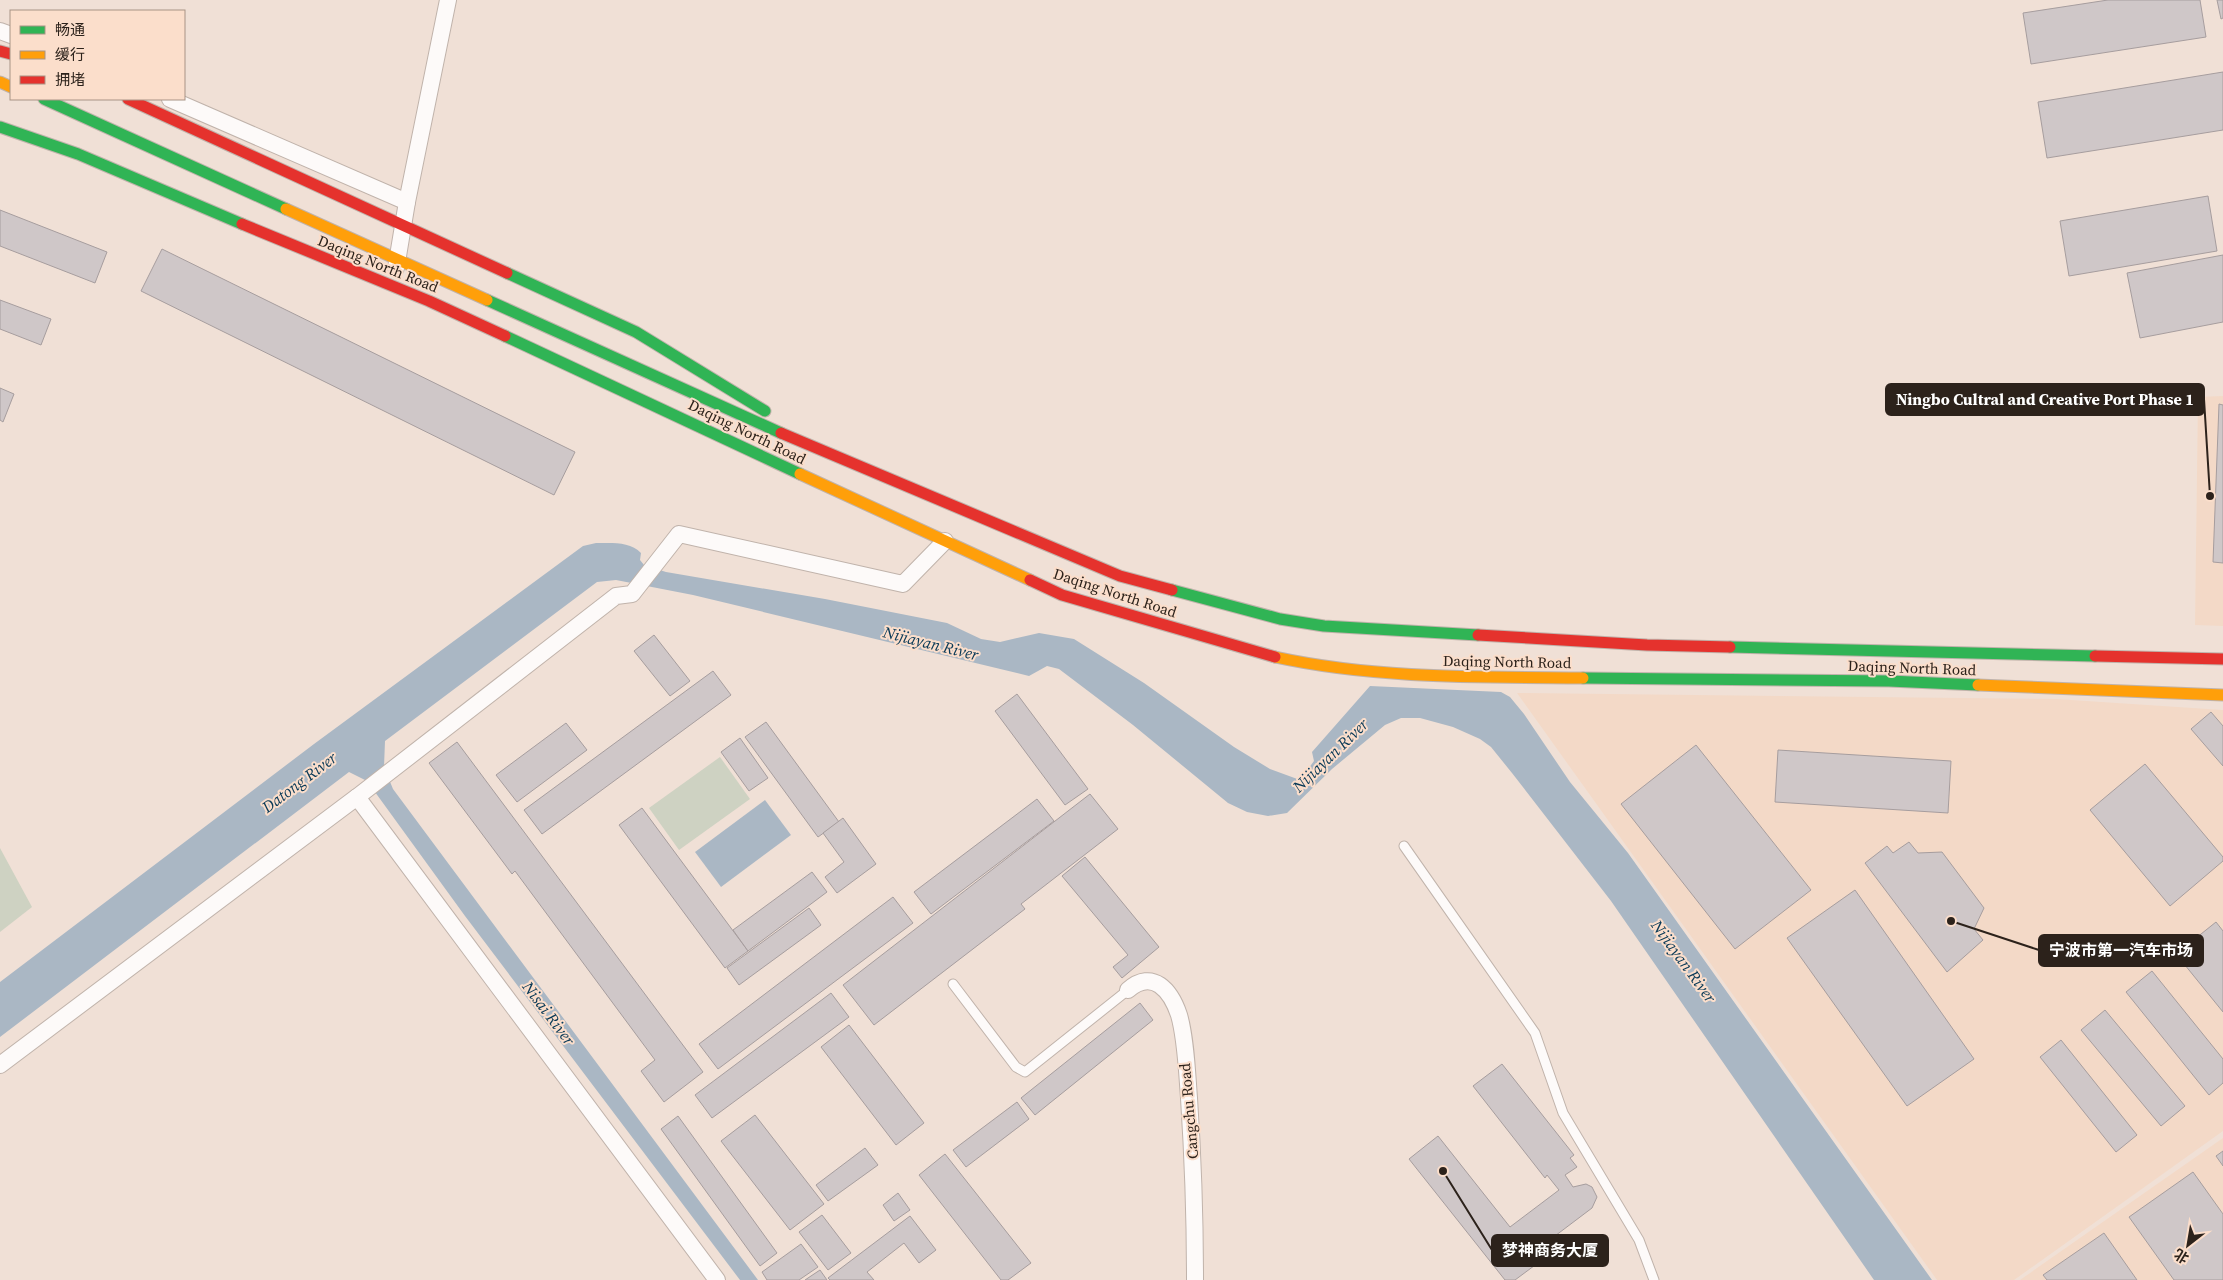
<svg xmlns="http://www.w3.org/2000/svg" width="2223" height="1280" viewBox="0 0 2223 1280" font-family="'Source Serif 4','Noto Sans SC',serif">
  <rect width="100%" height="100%" fill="#f0e0d6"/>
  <g fill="#f3d9c7">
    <path d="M 2223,396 L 2223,626 L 2195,625 L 2198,397 Z"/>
    <path d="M 1517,693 L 2056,699 L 2223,710 L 2223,1131 L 2014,1280 L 1937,1280 Z"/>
    <path d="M 2223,1138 L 2223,1280 L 2020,1280 Z"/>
  </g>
  <g fill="#ced2c2">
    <path d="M 720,757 L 750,799 L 679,850 L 649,808 Z"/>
    <path d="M 0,848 L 32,907 L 0,932 Z"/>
  </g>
  <g fill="#aab7c4">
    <path d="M 596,543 C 611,543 630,541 641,553 L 640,560 L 644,565 L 666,572 L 825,599 L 947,623 L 981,639 L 1000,642 L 1039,633 L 1074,639 L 1144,683 L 1234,747 L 1270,769 L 1300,780 L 1314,761 L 1312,752 L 1370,686 L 1501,692 L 1510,697 L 1524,714 L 1570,782 L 1628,853 L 1932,1280 L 1874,1280 L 1611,901 L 1512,773 L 1491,747 L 1480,739 L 1453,727 L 1420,718 L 1401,718 L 1385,725 L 1332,769 L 1287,813 L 1268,816 L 1247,812 L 1228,803 L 1133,725 L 1059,669 L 1047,666 L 1029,676 L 693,595 L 616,580 L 597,582 L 385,741 L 384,767 L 393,789 L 758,1280 L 740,1280 L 465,916 L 367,781 L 349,772 L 0,1037 L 0,982 L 314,744 L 583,546 Z"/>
    <path d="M 765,800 L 791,835 L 721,887 L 695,852 Z"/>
  </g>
  <g fill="#cfc7c8" stroke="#a69d9e">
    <path d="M 2108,0 L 2200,0 L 2206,37 L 2031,64 L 2023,13 Z"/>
    <path d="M 2217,0 L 2223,0 L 2223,18 L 2221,19 Z"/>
    <path d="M 2223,72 L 2223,130 L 2047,158 L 2038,102 Z"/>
    <path d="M 2208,196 L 2217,251 L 2069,276 L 2060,221 Z"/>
    <path d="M 0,210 L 107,252 L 95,283 L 0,246 Z"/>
    <path d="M 162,249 L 575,452 L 554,495 L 141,291 Z"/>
    <path d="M 2223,255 L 2223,322 L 2140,338 L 2127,273 Z"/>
    <path d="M 0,300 L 51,319 L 41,345 L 0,329 Z"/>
    <path d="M 0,388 L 14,394 L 3,422 L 0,420 Z"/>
    <path d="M 2219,404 L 2223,405 L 2223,563 L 2213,562 Z"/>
    <path d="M 654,635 L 690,681 L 670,696 L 634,651 Z"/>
    <path d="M 713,671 L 731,695 L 542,834 L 524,810 Z"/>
    <path d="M 1017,694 L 1088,789 L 1065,805 L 995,711 Z"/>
    <path d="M 2211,712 L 2223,726 L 2223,766 L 2191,729 Z"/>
    <path d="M 766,722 L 839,822 L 818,837 L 745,737 Z"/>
    <path d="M 566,723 L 587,750 L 517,802 L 496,775 Z"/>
    <path d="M 740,738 L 768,778 L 749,791 L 721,752 Z"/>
    <path d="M 457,742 L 703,1072 L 664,1102 L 641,1071 L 655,1060 L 515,871 L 512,874 L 429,763 Z"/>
    <path d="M 1696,745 L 1811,890 L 1735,949 L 1621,804 Z"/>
    <path d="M 1778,750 L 1951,761 L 1948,813 L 1775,802 Z"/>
    <path d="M 2145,764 L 2223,857 L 2223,861 L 2170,906 L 2090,810 Z"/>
    <path d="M 1090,794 L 1118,829 L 1021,904 L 1025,909 L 874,1025 L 843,985 Z"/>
    <path d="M 1037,799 L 1054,821 L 931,914 L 914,892 Z"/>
    <path d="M 642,808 L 748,951 L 725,968 L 619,825 Z"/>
    <path d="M 843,818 L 876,864 L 837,893 L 825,877 L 844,862 L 823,833 Z"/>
    <path d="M 1909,842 L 1918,853 L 1942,852 L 1984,908 L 1974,929 L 1983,940 L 1947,972 L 1865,863 L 1887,846 L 1893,853 Z"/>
    <path d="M 1085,857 L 1159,947 L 1122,978 L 1113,967 L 1128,955 L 1062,876 Z"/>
    <path d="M 812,872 L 827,892 L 748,951 L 733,930 Z"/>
    <path d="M 1855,890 L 1974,1059 L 1907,1106 L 1787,938 Z"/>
    <path d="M 893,897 L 913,923 L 718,1069 L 699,1044 Z"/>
    <path d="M 809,908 L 821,925 L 739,985 L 727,968 Z"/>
    <path d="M 2216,922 L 2223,931 L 2223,1012 L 2176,954 Z"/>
    <path d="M 2152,971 L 2223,1059 L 2223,1083 L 2209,1095 L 2126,992 Z"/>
    <path d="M 831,993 L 849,1017 L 712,1118 L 695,1095 Z"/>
    <path d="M 1140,1003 L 1153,1020 L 1035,1115 L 1021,1098 Z"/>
    <path d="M 2105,1010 L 2185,1106 L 2161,1126 L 2081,1030 Z"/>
    <path d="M 849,1025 L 924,1123 L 896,1145 L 821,1047 Z"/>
    <path d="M 2061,1040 L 2137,1135 L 2116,1152 L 2040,1057 Z"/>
    <path d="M 1502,1064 L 1574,1155 L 1570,1158 L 1577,1167 L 1565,1175 L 1573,1187 L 1586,1184 L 1592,1187 L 1597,1197 L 1592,1208 L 1539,1248 L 1546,1257 L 1515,1280 L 1505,1280 L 1409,1159 L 1438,1136 L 1510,1227 L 1559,1190 L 1547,1175 L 1545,1178 L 1473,1086 Z"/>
    <path d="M 1017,1102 L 1029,1119 L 966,1167 L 953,1150 Z"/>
    <path d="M 755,1115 L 824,1204 L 790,1230 L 721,1141 Z"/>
    <path d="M 678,1116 L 777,1253 L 760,1266 L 661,1129 Z"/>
    <path d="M 865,1148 L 878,1165 L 828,1201 L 816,1185 Z"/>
    <path d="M 2223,1151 L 2223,1166 L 2216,1156 Z"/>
    <path d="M 945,1154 L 1031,1263 L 1008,1280 L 1001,1280 L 919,1175 Z"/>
    <path d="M 2193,1172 L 2223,1214 L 2223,1280 L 2174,1280 L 2129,1217 Z"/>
    <path d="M 898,1193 L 910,1210 L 894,1221 L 883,1205 Z"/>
    <path d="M 822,1215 L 851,1253 L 828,1270 L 799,1232 Z"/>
    <path d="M 910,1216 L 936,1250 L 919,1263 L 904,1243 L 867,1272 L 874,1280 L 830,1280 L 828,1278 Z"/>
    <path d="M 2104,1233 L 2137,1280 L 2047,1280 L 2043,1275 Z"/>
    <path d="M 801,1244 L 818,1267 L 799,1280 L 767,1280 L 762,1272 Z"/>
    <path d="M 820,1270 L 827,1280 L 805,1280 Z"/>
  </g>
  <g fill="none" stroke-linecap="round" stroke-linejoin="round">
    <defs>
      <g id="lane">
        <path d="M 1404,846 L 1535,1033 L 1563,1113 L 1639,1240 L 1654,1280"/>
        <path d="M 953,984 L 1016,1067 L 1025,1072 L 1128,990"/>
      </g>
      <g id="street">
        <path d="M 0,31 L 11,35"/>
        <path d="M 170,99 L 407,202"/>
        <path d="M 396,268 L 407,202 L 448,0"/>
        <path d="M 357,797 L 616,596 L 632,594 L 679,534 L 903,584 L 945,541"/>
        <path d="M 1128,990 C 1153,968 1171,991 1179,1015 C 1186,1039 1187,1073 1189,1098 C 1193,1159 1195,1219 1195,1280"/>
        <path d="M 0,1065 L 357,797 L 717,1280"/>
      </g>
      <g id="fast">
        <path d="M 44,99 L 286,209"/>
        <path d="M 0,127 L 78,154 L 242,224"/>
        <path d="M 507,273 L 636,332 L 765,411"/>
        <path d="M 487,300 L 781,433"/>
        <path d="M 505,336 L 800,474"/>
        <path d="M 1172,590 L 1280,619 L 1324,626 L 1478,635"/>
        <path d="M 1730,647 L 2095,656"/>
        <path d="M 1583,678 L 1889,681 L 1978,685"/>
      </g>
      <g id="slow">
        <path d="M 0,82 L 11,87"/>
        <path d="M 286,209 L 487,300"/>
        <path d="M 800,474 L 1030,580"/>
        <path d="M 1275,657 C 1376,679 1480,677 1583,678"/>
        <path d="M 1978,685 L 2223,695"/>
      </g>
      <g id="jam">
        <path d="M 0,51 L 11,54"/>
        <path d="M 128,99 L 507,273"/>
        <path d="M 242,224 L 429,301 L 505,336"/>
        <path d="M 781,433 L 1120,576 L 1172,590"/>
        <path d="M 1030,580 L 1062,595 L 1275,657"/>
        <path d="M 1478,635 L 1647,645 L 1730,647"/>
        <path d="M 2095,656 L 2223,659"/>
      </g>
    </defs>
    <use href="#lane" stroke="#c0b3ab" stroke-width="11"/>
    <use href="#street" stroke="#c0b3ab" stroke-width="18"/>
    <use href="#fast" stroke="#c0b3ab" stroke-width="13"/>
    <use href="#slow" stroke="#c0b3ab" stroke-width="13"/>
    <use href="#jam" stroke="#c0b3ab" stroke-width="13"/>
    <use href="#lane" stroke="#fdfaf9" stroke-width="9"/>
    <use href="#street" stroke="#fdfaf9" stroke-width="16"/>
    <use href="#fast" stroke="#30b455" stroke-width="11"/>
    <use href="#slow" stroke="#ff9f0a" stroke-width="11"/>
    <use href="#jam" stroke="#e5322d" stroke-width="11"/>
  </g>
  <g text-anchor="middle" stroke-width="4" stroke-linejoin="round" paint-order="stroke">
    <g font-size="15" fill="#2c221b" stroke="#fbdecb">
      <text transform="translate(378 264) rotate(22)" y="5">Daqing North Road</text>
      <text transform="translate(747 432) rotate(26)" y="5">Daqing North Road</text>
      <text transform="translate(1115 593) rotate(18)" y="5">Daqing North Road</text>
      <text transform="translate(1507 662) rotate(1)" y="5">Daqing North Road</text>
      <text transform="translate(1912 668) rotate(2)" y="5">Daqing North Road</text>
      <text transform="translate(1189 1111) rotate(-95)" y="5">Cangchu Road</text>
    </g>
    <g font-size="16" font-style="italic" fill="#073856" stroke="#fbdecb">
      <text transform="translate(931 643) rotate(14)" y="6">Nijiayan River</text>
      <text transform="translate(1330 755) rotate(-44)" y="6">Nijiayan River</text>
      <text transform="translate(299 782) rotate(-37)" y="6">Datong River</text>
      <text transform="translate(1684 961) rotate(54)" y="6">Nijiayan River</text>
      <text transform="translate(549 1013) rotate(53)" y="6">Nisai River</text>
    </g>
  </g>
  <path fill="none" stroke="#2c221b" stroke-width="2" d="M2210 496L2204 399M1951 921L2039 950M1443 1171L1492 1250"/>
  <g fill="#2c221b" stroke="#fbdecb" stroke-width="2">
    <circle cx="2210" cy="496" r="5"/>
    <circle cx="1951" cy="921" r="5"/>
    <circle cx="1443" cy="1171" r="5"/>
  </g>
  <g fill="#2c221b" stroke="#2c221b" stroke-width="2">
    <rect x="1886" y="384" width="318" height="31" rx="5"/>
    <rect x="2039" y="935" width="164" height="31" rx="5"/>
    <rect x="1492" y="1235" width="116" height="31" rx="5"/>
  </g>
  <g font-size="16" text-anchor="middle" font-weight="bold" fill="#fff">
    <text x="2045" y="405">Ningbo Cultral and Creative Port Phase 1</text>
    <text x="2121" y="956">宁波市第一汽车市场</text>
    <text x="1550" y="1256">梦神商务大厦</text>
  </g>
  <rect x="10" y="10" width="175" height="90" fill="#fbdecb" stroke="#a89385"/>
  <rect x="20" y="26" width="25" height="8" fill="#30b455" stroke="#a89385"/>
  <text x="55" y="35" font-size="15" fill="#2c221b">畅通</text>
  <rect x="20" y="51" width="25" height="8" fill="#ff9f0a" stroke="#a89385"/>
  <text x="55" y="60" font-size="15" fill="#2c221b">缓行</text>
  <rect x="20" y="76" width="25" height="8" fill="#e5322d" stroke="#a89385"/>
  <text x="55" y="85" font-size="15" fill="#2c221b">拥堵</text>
  <g transform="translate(2188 1245) rotate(211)" stroke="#fbdecb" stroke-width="4" paint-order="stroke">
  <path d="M0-4L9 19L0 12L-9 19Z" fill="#2c221b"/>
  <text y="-8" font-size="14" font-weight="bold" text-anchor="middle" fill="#2c221b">北</text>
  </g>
</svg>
